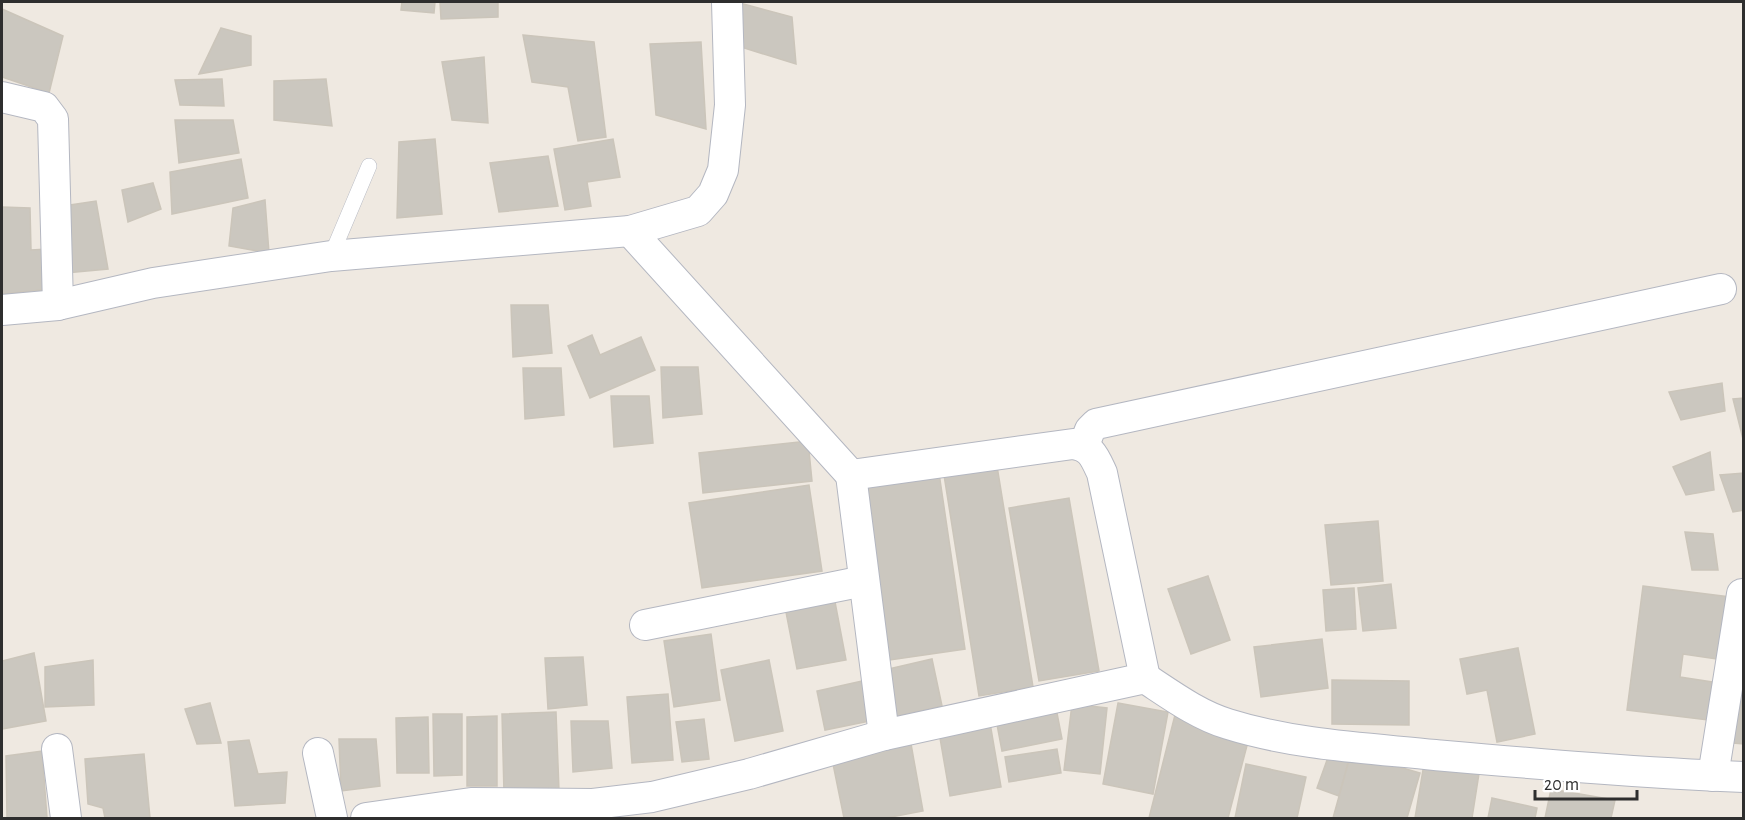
<svg xmlns="http://www.w3.org/2000/svg" width="1745" height="820" viewBox="0 0 1745 820" font-family="'Alegreya Sans',sans-serif">
  <rect width="100%" height="100%" fill="#efe9e1"/>
  <g fill="#cbc7bf" stroke="#cbc5ba" stroke-width="1.5">
    <path d="M 402,2 L 435,2 L 434,13 L 401,10 Z"/>
    <path d="M 440,2 L 498,2 L 498,17 L 441,19 Z"/>
    <path d="M 736,2 L 792,17 L 796,64 L 744,48 Z"/>
    <path d="M 2,9 L 63,36 L 49,93 L 2,77 Z"/>
    <path d="M 221,28 L 251,36 L 251,65 L 199,74 Z"/>
    <path d="M 523,35 L 594,42 L 606,137 L 578,141 L 568,87 L 532,82 Z"/>
    <path d="M 701,42 L 706,129 L 656,115 L 650,44 Z"/>
    <path d="M 484,57 L 488,123 L 452,120 L 442,62 Z"/>
    <path d="M 222,79 L 224,106 L 180,105 L 175,80 Z"/>
    <path d="M 326,79 L 332,126 L 274,120 L 274,81 Z"/>
    <path d="M 175,120 L 233,120 L 239,153 L 179,163 Z"/>
    <path d="M 435,139 L 442,214 L 397,218 L 399,142 Z"/>
    <path d="M 613,139 L 620,177 L 587,182 L 591,206 L 565,210 L 554,149 Z"/>
    <path d="M 548,156 L 558,206 L 499,212 L 490,163 Z"/>
    <path d="M 241,159 L 248,198 L 172,214 L 170,172 Z"/>
    <path d="M 153,183 L 161,209 L 128,222 L 122,190 Z"/>
    <path d="M 265,200 L 269,253 L 229,246 L 233,208 Z"/>
    <path d="M 96,201 L 108,269 L 66,273 L 57,207 Z"/>
    <path d="M 2,207 L 30,208 L 31,250 L 47,249 L 51,289 L 2,294 Z"/>
    <path d="M 511,305 L 548,305 L 552,353 L 513,357 Z"/>
    <path d="M 592,335 L 600,355 L 641,337 L 655,370 L 590,398 L 568,346 Z"/>
    <path d="M 661,367 L 698,367 L 702,414 L 663,418 Z"/>
    <path d="M 523,368 L 561,368 L 564,415 L 525,419 Z"/>
    <path d="M 1722,383 L 1725,411 L 1681,420 L 1669,392 Z"/>
    <path d="M 611,396 L 649,396 L 653,443 L 614,447 Z"/>
    <path d="M 1744,398 L 1744,439 L 1743,439 L 1733,399 Z"/>
    <path d="M 808,441 L 812,481 L 703,493 L 699,453 Z"/>
    <path d="M 1710,452 L 1714,490 L 1686,495 L 1673,467 Z"/>
    <path d="M 997,466 L 1033,687 L 979,696 L 944,475 Z"/>
    <path d="M 939,473 L 965,649 L 883,661 L 857,485 Z"/>
    <path d="M 1744,473 L 1744,510 L 1733,512 L 1720,475 Z"/>
    <path d="M 809,485 L 822,571 L 702,588 L 689,503 Z"/>
    <path d="M 1069,498 L 1099,671 L 1039,681 L 1009,508 Z"/>
    <path d="M 1378,521 L 1383,581 L 1331,585 L 1325,525 Z"/>
    <path d="M 1685,532 L 1713,534 L 1718,570 L 1692,570 Z"/>
    <path d="M 1208,576 L 1230,640 L 1191,654 L 1168,589 Z"/>
    <path d="M 1391,584 L 1396,628 L 1363,631 L 1358,588 Z"/>
    <path d="M 1643,586 L 1738,598 L 1730,661 L 1683,654 L 1680,677 L 1712,682 L 1708,720 L 1627,710 Z"/>
    <path d="M 1354,588 L 1356,629 L 1326,631 L 1323,590 Z"/>
    <path d="M 835,602 L 846,660 L 797,669 L 786,612 Z"/>
    <path d="M 711,634 L 720,700 L 674,707 L 664,641 Z"/>
    <path d="M 1322,639 L 1328,688 L 1261,697 L 1254,647 Z"/>
    <path d="M 1518,648 L 1535,734 L 1497,742 L 1487,690 L 1467,694 L 1460,659 Z"/>
    <path d="M 34,653 L 46,721 L 2,729 L 2,661 Z"/>
    <path d="M 583,657 L 587,705 L 548,709 L 545,658 Z"/>
    <path d="M 1744,658 L 1744,744 L 1733,743 Z"/>
    <path d="M 932,659 L 942,706 L 894,717 L 884,670 Z"/>
    <path d="M 93,660 L 94,705 L 45,707 L 45,667 Z"/>
    <path d="M 769,660 L 783,731 L 735,741 L 721,670 Z"/>
    <path d="M 867,680 L 875,720 L 825,730 L 817,691 Z"/>
    <path d="M 1332,680 L 1409,681 L 1409,725 L 1332,724 Z"/>
    <path d="M 668,694 L 673,760 L 632,763 L 627,697 Z"/>
    <path d="M 210,703 L 221,743 L 197,744 L 185,709 Z"/>
    <path d="M 1118,703 L 1168,712 L 1153,794 L 1103,784 Z"/>
    <path d="M 1072,704 L 1107,708 L 1100,774 L 1064,770 Z"/>
    <path d="M 1056,708 L 1062,739 L 1002,751 L 996,719 Z"/>
    <path d="M 556,712 L 559,791 L 504,793 L 502,714 Z"/>
    <path d="M 433,714 L 462,714 L 462,775 L 434,776 Z"/>
    <path d="M 1175,715 L 1250,734 L 1228,818 L 1149,818 Z"/>
    <path d="M 497,716 L 497,786 L 467,786 L 467,717 Z"/>
    <path d="M 428,717 L 429,773 L 397,773 L 396,718 Z"/>
    <path d="M 704,719 L 709,759 L 682,762 L 676,722 Z"/>
    <path d="M 571,721 L 608,721 L 612,768 L 573,772 Z"/>
    <path d="M 990,723 L 1001,787 L 950,796 L 939,732 Z"/>
    <path d="M 339,739 L 376,739 L 380,786 L 341,791 Z"/>
    <path d="M 249,740 L 258,774 L 287,772 L 285,803 L 235,806 L 228,742 Z"/>
    <path d="M 911,744 L 923,811 L 886,818 L 844,818 L 832,759 Z"/>
    <path d="M 1057,749 L 1061,773 L 1009,782 L 1005,757 Z"/>
    <path d="M 1331,749 L 1351,753 L 1339,796 L 1317,788 Z"/>
    <path d="M 42,751 L 47,818 L 7,818 L 6,756 Z"/>
    <path d="M 1351,753 L 1420,773 L 1407,818 L 1333,818 Z"/>
    <path d="M 144,754 L 150,818 L 105,818 L 103,808 L 88,804 L 85,759 Z"/>
    <path d="M 1425,758 L 1480,767 L 1472,818 L 1415,818 Z"/>
    <path d="M 1246,764 L 1306,777 L 1297,818 L 1235,818 Z"/>
    <path d="M 1551,789 L 1615,800 L 1611,818 L 1545,818 Z"/>
    <path d="M 1492,798 L 1537,808 L 1535,818 L 1488,818 Z"/>
  </g>
  <g fill="none" stroke-linecap="round" stroke-linejoin="round">
    <defs>
      <path id="lane" d="M 331,256 L 369,166"/>
      <g id="street">
        <path d="M 2,97 L 44,107 L 53,119 L 58,305"/>
        <path d="M 630,231 L 851,475 L 1073,444 C 1091,446 1095,458 1102,473 L 1145,678"/>
        <path d="M 2,310 L 58,305 L 153,283 L 331,256 L 630,231 L 698,211 L 713,194 L 723,170 L 730,105 L 727,2"/>
        <path d="M 1084,445 L 1090,430 L 1096,424 L 1721,289"/>
        <path d="M 851,475 L 884,735"/>
        <path d="M 645,625 L 864,581"/>
        <path d="M 57,749 L 66,818"/>
        <path d="M 318,753 L 332,818"/>
        <path d="M 1713,776 L 1742,594"/>
        <path d="M 366,818 L 471,803 L 593,804 L 652,797 L 749,774 L 884,735 L 1145,678 C 1171,695 1198,715 1228,724 C 1295,745 1366,748 1435,755 C 1538,764 1640,773 1744,777"/>
      </g>
    </defs>
    <use href="#lane" stroke="#b4b7c1" stroke-width="16"/>
    <use href="#street" stroke="#b4b7c1" stroke-width="32"/>
    <use href="#lane" stroke="#fff" stroke-width="15"/>
    <use href="#street" stroke="#fff" stroke-width="30"/>
  </g>
  <rect width="1745" height="820" fill="none" stroke="#2e2e2e" stroke-width="6"/>
  <path d="M1535 790v9h102v-9" fill="none" stroke="#2e2e2e" stroke-width="3"/>
  <text x="1544" y="790" font-size="18" fill="#2e2e2e" stroke="#ffffff" stroke-width="4.5" paint-order="stroke">20 m</text>
</svg>
